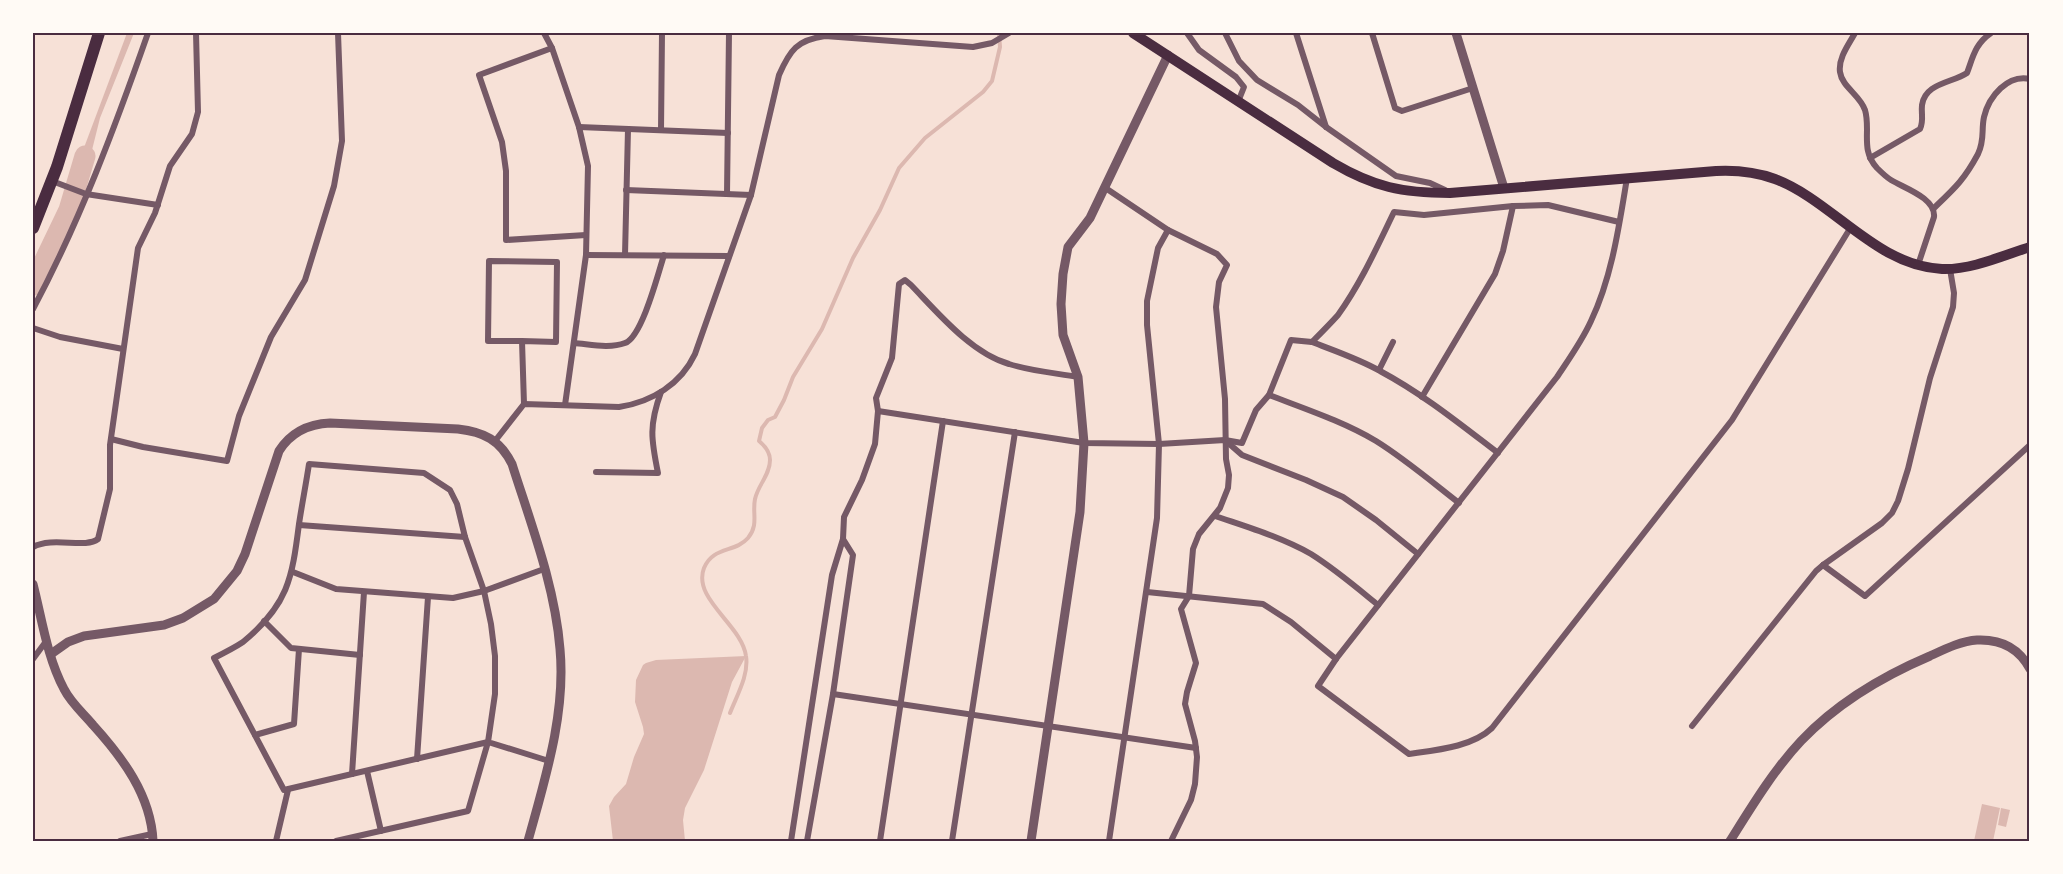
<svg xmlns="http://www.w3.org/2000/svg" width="2063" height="874" viewBox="0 0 2063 874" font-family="Helvetica,sans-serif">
  <rect width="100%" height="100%" fill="#f7e1d7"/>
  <g fill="#dcb8b0">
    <path d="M 127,33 L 134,33 L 100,118 L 83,186 L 74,181 L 79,161 Z"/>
    <path d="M 746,656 L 732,682 L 704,770 L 685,808 L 683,820 L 685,841 L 613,841 L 609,806 L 614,797 L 626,784 L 634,757 L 644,734 L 643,727 L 635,702 L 636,680 L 643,665 L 646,663 L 656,660 Z"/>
    <path d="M 1982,804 L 2000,808 L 1993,841 L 1974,841 Z"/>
    <path d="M 2001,808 L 2010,810 L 2006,827 L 1998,825 Z"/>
  </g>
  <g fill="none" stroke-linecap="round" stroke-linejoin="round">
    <path stroke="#dcb8b0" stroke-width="4" d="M 730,713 C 737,695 749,675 746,656 C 742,625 692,599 704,568 C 713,546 735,553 748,538 C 759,525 752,513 755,499 C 758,485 770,475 770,460 C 770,452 765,446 759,441 L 762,428 L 768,420 L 775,417 L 784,400 L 793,377 L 822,329 L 853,258 L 880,210 L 899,168 L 925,138 L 983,92 L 992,81 L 1000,47 L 999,33"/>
    <path stroke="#dcb8b0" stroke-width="21" d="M 33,285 L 69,210 L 85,156"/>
    <g stroke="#755966" stroke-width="6">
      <path d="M 544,33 L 552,48 L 579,127 L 588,166 L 586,255 L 565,405"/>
      <path d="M 1187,33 L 1199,50 L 1236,77 L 1244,87 L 1238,102"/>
      <path d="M 1225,33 L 1239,61 L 1257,80 L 1298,105 L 1326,127 L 1396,176 L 1430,183 L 1445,190"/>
      <path d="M 1296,33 L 1326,127"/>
      <path d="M 1372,33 L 1395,108 L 1402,111 L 1473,88"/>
      <path d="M 1855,33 C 1849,44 1838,58 1840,72 C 1842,87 1860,95 1865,110 C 1871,130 1860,150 1877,168 C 1881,172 1886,177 1891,180 C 1904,188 1936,198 1934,217 L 1918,265"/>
      <path d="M 552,48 L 479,75 L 502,142 L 506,171 L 506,240 L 586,235"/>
      <path d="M 579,127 L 728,133"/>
      <path d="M 661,130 L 662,33"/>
      <path d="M 1870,158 L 1920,129 C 1924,121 1921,114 1922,105 C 1925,83 1952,83 1967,73 C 1973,57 1975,44 1991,33"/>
      <path d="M 1627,178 C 1619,226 1612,277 1591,321 C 1582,341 1569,359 1557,377 L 1336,659 L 1318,686 L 1409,754 C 1437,750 1472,747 1492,728 L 1732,420 L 1851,227"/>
      <path d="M 52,181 L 86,194 L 158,205"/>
      <path d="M 1104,187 L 1168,230 L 1217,254 L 1227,265 L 1219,282 L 1216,307 L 1225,399 L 1226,459 L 1229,475 L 1228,488 L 1220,508 L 1199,534 L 1193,549 L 1189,596 L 1181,609 L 1196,663 L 1187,692 L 1185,704 L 1195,741 L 1197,757 L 1195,784 L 1191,800 L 1171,841"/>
      <path d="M 626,190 L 751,195"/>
      <path d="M 727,194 L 729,33"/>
      <path d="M 1934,208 C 1955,188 1964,180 1978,154 C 1985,139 1981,131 1984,117 C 1989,96 2008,74 2030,79"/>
      <path d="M 586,255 L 729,256"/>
      <path d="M 625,255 L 628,129"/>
      <path d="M 33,309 C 80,221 115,127 148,33"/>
      <path d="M 33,328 L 60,337 L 123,349"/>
      <path d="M 522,341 L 556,342 L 557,262 L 489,261 L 488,341 L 522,341 L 524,404"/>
      <path d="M 1312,342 C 1335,351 1359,359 1380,371 C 1423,394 1460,424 1498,453"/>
      <path d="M 574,343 C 589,344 609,349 625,343 C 642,337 658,274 664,255"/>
      <path d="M 1379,370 L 1393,342"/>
      <path d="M 1269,395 C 1305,409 1342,421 1376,441 C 1405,459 1432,482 1459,503"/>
      <path d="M 1422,397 L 1495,274 L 1503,251 L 1513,206"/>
      <path d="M 878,411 L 1084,443 L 1159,444 L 1225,440 L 1242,443 L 1256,410 L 1269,395 L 1291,340 L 1312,342 C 1321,333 1330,324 1338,315 C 1361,283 1377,247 1394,212 L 1424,215 L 1513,206 L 1548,205 L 1619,222"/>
      <path d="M 111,439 L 143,447 L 227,461 L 239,416 L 271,337 L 305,280 L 334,186 L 342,141 L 338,33"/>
      <path d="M 495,441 L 524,404 L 619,407 C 652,402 681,384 695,354 L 751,195 L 779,75 C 790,50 797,40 825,36 L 973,47 L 992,43 L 1009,33"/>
      <path d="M 1226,441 L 1242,455 L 1306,480 L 1343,497 L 1376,520 L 1418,554"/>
      <path d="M 596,472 L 658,473 C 651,439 649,425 661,392"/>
      <path d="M 1215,516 C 1247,527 1281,537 1311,554 C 1335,569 1356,587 1378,605"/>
      <path d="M 299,525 L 465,537"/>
      <path d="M 33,547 C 53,536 85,549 98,539 L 110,489 L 110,445 L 138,248 L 155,213 L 170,166 L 192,134 L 198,112 L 196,33"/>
      <path d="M 1823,565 L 1865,596 L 2030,445"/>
      <path d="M 293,572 L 336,589 L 453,598 L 484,591 L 544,569"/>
      <path d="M 1147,592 L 1263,604 L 1291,622 L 1336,659"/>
      <path d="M 264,621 L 291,648 L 360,655"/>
      <path d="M 33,659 L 47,640"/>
      <path d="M 833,694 L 1196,748"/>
      <path d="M 1692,726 L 1816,571 L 1823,565 L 1882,523 L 1892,513 L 1898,501 L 1908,469 L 1930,378 L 1953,307 L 1954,293 L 1950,269"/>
      <path d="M 255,735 L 294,724 L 299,649"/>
      <path d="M 417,759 L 428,597"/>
      <path d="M 367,771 L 381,831"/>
      <path d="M 352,774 L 364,592"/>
      <path d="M 120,841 L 152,834"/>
      <path d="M 276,841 L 288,790"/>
      <path d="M 336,841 L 468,811 L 488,742 L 495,694 L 495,656 L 491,624 L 484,591 L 465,537 L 457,504 L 450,490 L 424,473 L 309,464 C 306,484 302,504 299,524 C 292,579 288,605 243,642 C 234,648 224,653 214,658 L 284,790 L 488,742 L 549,761"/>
      <path d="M 791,841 L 832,575 L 843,539"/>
      <path d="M 807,841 L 833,694 L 853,555 L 843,539 L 844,517 L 862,480 L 875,444 L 878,411 L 876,398 L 892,358 L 899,284 L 905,280 L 911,285 C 938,313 971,353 1009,364 C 1031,371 1055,373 1078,377"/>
      <path d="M 880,841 L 943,421"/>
      <path d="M 952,841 L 1015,432"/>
      <path d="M 1109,841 L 1157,518 L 1159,444 L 1147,325 L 1147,301 L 1158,248 L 1168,230"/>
    </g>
    <g stroke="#755966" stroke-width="9">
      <path d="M 1456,33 L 1504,188"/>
      <path d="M 33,584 C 42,619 47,657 64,689 C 71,703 83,713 93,725 C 122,757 151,795 153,841"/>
      <path d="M 51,654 L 68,642 L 84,636 L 164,625 L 183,618 L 214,599 L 237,571 L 245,554 L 279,451 C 291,432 308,424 330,423 L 458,429 C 484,432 500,440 512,464 C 531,524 555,586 560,649 C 566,714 545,779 528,841"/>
      <path d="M 1031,841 L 1080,512 L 1084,443 L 1078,377 L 1063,335 L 1061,304 L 1063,274 L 1068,247 L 1090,218 L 1168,55"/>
      <path d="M 1730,841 C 1752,806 1773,771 1801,741 C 1837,703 1883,676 1930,656 C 1945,649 1961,641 1977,640 C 2000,639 2019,648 2030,669"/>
    </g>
    <path stroke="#4a2c40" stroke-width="10" d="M 1133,33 L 1333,163 C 1374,187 1402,193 1450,193 L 1716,171 C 1736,170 1756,172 1775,179 C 1833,201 1876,266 1942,269 C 1971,270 2002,256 2030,247"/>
    <path stroke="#4a2c40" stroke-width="12" d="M 33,228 L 57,167 L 99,33"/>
  </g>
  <rect width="2063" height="874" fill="none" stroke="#fffaf5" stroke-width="69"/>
  <rect x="34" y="34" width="1994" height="806" fill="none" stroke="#4a2c40" stroke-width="2"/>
</svg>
